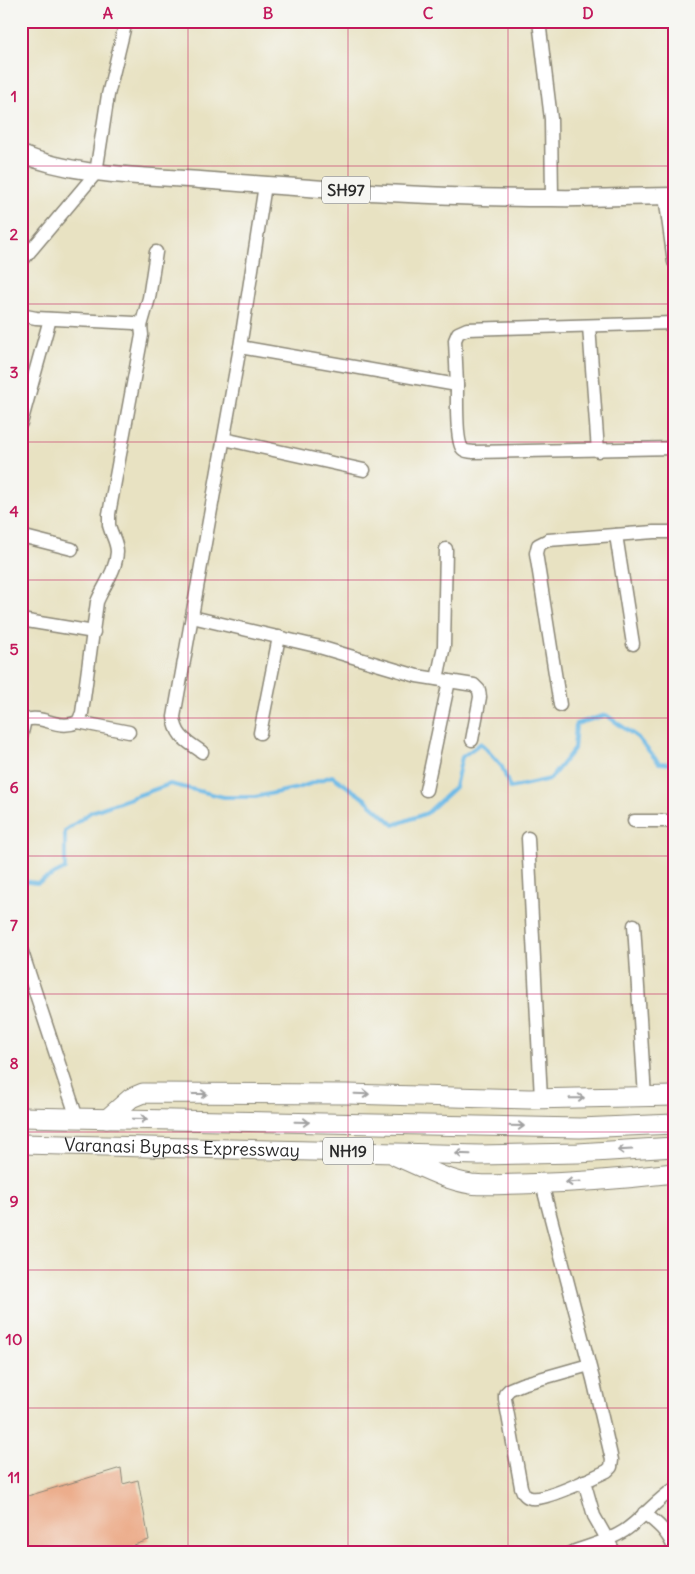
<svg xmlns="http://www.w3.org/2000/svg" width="695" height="1574" viewBox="0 0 695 1574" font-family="Delius,sans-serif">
  <rect width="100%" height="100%" fill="#f6f6f2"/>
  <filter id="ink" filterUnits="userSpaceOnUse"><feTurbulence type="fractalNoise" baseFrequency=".02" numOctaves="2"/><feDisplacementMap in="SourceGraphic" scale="10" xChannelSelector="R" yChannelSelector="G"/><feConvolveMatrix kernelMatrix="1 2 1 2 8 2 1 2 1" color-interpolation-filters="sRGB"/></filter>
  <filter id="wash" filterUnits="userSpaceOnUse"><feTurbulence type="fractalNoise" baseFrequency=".0096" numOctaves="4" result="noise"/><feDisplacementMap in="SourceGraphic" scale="20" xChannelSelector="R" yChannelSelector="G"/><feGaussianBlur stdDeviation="1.12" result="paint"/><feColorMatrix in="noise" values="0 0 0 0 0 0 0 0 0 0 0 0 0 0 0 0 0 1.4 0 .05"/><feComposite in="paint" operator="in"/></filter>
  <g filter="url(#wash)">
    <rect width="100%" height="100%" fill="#e8e2c2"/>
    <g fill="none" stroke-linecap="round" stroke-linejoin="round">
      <path stroke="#6cb9e6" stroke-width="4" d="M 21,881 L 37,883 L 65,869 L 65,831 L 91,812 L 170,784 L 224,797 L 255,797 L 298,788 L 332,776 L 365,799 L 394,825 L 427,813 L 455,787 L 462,757 L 481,743 L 502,767 L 510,788 L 550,779 L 574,749 L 576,724 L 606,715 L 637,737 L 659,763 L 674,764"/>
    </g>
    <g id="blocks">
      <path fill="#ecad8c" d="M 121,1468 L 123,1484 L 138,1480 L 149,1540 L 134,1545 L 136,1553 L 21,1553 L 21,1498 Z"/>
    </g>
  </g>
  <g filter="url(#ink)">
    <use href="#blocks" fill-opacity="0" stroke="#8a8676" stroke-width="1"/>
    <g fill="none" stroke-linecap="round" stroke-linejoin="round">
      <defs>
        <g id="minor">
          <path d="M 539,21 L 551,119 L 552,198"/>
          <path d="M 665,196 L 674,262"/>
          <path d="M 21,262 L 96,173 L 108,95 L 126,21"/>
          <path d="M 21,315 L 36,318 L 134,323 L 141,326 L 142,335 L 109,514 C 109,517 109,522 109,525 C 111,534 117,542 117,552 C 116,571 104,585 97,602 L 82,713 L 78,722 C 56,731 45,714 25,720 L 21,737"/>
          <path d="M 141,326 L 149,298 L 156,252"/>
          <path d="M 589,326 L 598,451"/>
          <path d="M 240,347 L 457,385 L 455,340 L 458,333 L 467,329 L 674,323"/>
          <path d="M 457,385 C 457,397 456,440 462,448 C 464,452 469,451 473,452 L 674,448"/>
          <path d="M 21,423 L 50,319"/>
          <path d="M 224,439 L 364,470"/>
          <path d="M 616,535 L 633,644"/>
          <path d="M 21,536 L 72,549"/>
          <path d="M 192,617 L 316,646 L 417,676 L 474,685 L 479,690 L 480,697 L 472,740"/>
          <path d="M 21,620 L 94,632"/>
          <path d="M 437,679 L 444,646 L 446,549"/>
          <path d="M 560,705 L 536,553 L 538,545 L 548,540 L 654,532 L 674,532"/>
          <path d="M 78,722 L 129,732"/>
          <path d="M 260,733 L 279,637"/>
          <path d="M 202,752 C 187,741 176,737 174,717 L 240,347 L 265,185"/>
          <path d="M 426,790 L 449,681"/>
          <path d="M 634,821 L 674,821"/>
          <path d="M 528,838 L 541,1099"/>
          <path d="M 634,925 L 645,1097"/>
          <path d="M 21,949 L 77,1118"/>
          <path d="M 542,1184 L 593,1379 L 612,1460 L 611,1467 L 607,1471 C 592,1478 545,1501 531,1498 C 525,1497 523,1493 521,1487 L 505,1399 L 505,1394 L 510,1389 L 522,1384 L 589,1365"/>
          <path d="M 584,1481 L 594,1516 L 615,1553"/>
          <path d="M 644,1513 C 657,1523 668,1532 674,1548"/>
          <path d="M 570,1553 C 588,1546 607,1542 624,1531 C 641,1520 655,1501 674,1489"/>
        </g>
        <path id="major" d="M 21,154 C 78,177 140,175 200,180 C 317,189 435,198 552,198 C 593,199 633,196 674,196"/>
        <g id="highway">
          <path d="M 21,1117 L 580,1128 L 674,1124"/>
          <path d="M 107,1119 L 131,1098 L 143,1093 L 347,1094 L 529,1099 L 674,1096"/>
          <path id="s1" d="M 21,1144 L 480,1155 L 578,1153 L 674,1147"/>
          <path d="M 396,1156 C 420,1166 445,1180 471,1184 C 487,1186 505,1184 521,1184 C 572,1183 623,1179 674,1173"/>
        </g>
      </defs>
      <use href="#minor" stroke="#8a8676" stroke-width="15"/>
      <use href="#major" stroke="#8a8676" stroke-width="19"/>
      <use href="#highway" stroke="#8a8676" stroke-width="21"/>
      <use href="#minor" stroke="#fff" stroke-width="12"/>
      <use href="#major" stroke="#fff" stroke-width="16"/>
      <use href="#highway" stroke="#fff" stroke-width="19"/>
    </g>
    <defs><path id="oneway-shaft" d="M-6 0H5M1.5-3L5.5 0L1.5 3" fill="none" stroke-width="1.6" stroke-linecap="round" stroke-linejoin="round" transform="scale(1.25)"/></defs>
    <g stroke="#a0a0a0">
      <use href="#oneway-shaft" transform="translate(200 1094)"/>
      <use href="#oneway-shaft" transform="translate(362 1094) rotate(2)"/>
      <use href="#oneway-shaft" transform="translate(577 1098) rotate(-1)"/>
      <use href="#oneway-shaft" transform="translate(140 1119) rotate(1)"/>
      <use href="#oneway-shaft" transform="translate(302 1122) rotate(1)"/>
      <use href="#oneway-shaft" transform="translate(517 1126) rotate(1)"/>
      <use href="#oneway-shaft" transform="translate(625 1150) rotate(177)"/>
      <use href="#oneway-shaft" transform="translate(463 1154) rotate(-178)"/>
      <use href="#oneway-shaft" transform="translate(573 1182) rotate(176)"/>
    </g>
  </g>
  <path fill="none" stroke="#c2185b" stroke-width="1" stroke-opacity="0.55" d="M 188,21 L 188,1553M 348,21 L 348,1553M 508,21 L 508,1553M 21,166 L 674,166M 21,304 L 674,304M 21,442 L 674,442M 21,580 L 674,580M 21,718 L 674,718M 21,856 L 674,856M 21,994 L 674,994M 21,1132 L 674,1132M 21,1270 L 674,1270M 21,1408 L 674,1408"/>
  <g text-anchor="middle" stroke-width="4" stroke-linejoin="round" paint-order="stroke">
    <g fill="#f6f6f2" stroke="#686867" stroke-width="1">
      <rect x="322" y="176.5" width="48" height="27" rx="4"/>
      <rect x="323" y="1137.5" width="50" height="27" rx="4"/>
    </g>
    <g font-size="16" font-weight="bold" fill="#2b2b2b">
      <text x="346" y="196">SH97</text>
      <text x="348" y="1157">NH19</text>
    </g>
    <g font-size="18" fill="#2b2b2b" stroke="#f6f6f2">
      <text dy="6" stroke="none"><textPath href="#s1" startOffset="161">Varanasi Bypass Expressway</textPath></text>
    </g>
  </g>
  <rect width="695" height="1574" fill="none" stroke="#f6f6f2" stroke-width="55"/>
  <rect x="28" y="28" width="640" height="1518" fill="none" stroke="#c2185b" stroke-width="2"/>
  <g font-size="16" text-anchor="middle" font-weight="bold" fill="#c2185b">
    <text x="108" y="19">A</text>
    <text x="268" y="19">B</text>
    <text x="428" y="19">C</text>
    <text x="588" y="19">D</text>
    <text x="14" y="102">1</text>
    <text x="14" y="240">2</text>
    <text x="14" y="378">3</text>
    <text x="14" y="517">4</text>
    <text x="14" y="655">5</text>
    <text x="14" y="793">6</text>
    <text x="14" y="931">7</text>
    <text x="14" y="1069">8</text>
    <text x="14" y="1207">9</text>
    <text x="14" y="1345">10</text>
    <text x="14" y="1483">11</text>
  </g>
</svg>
